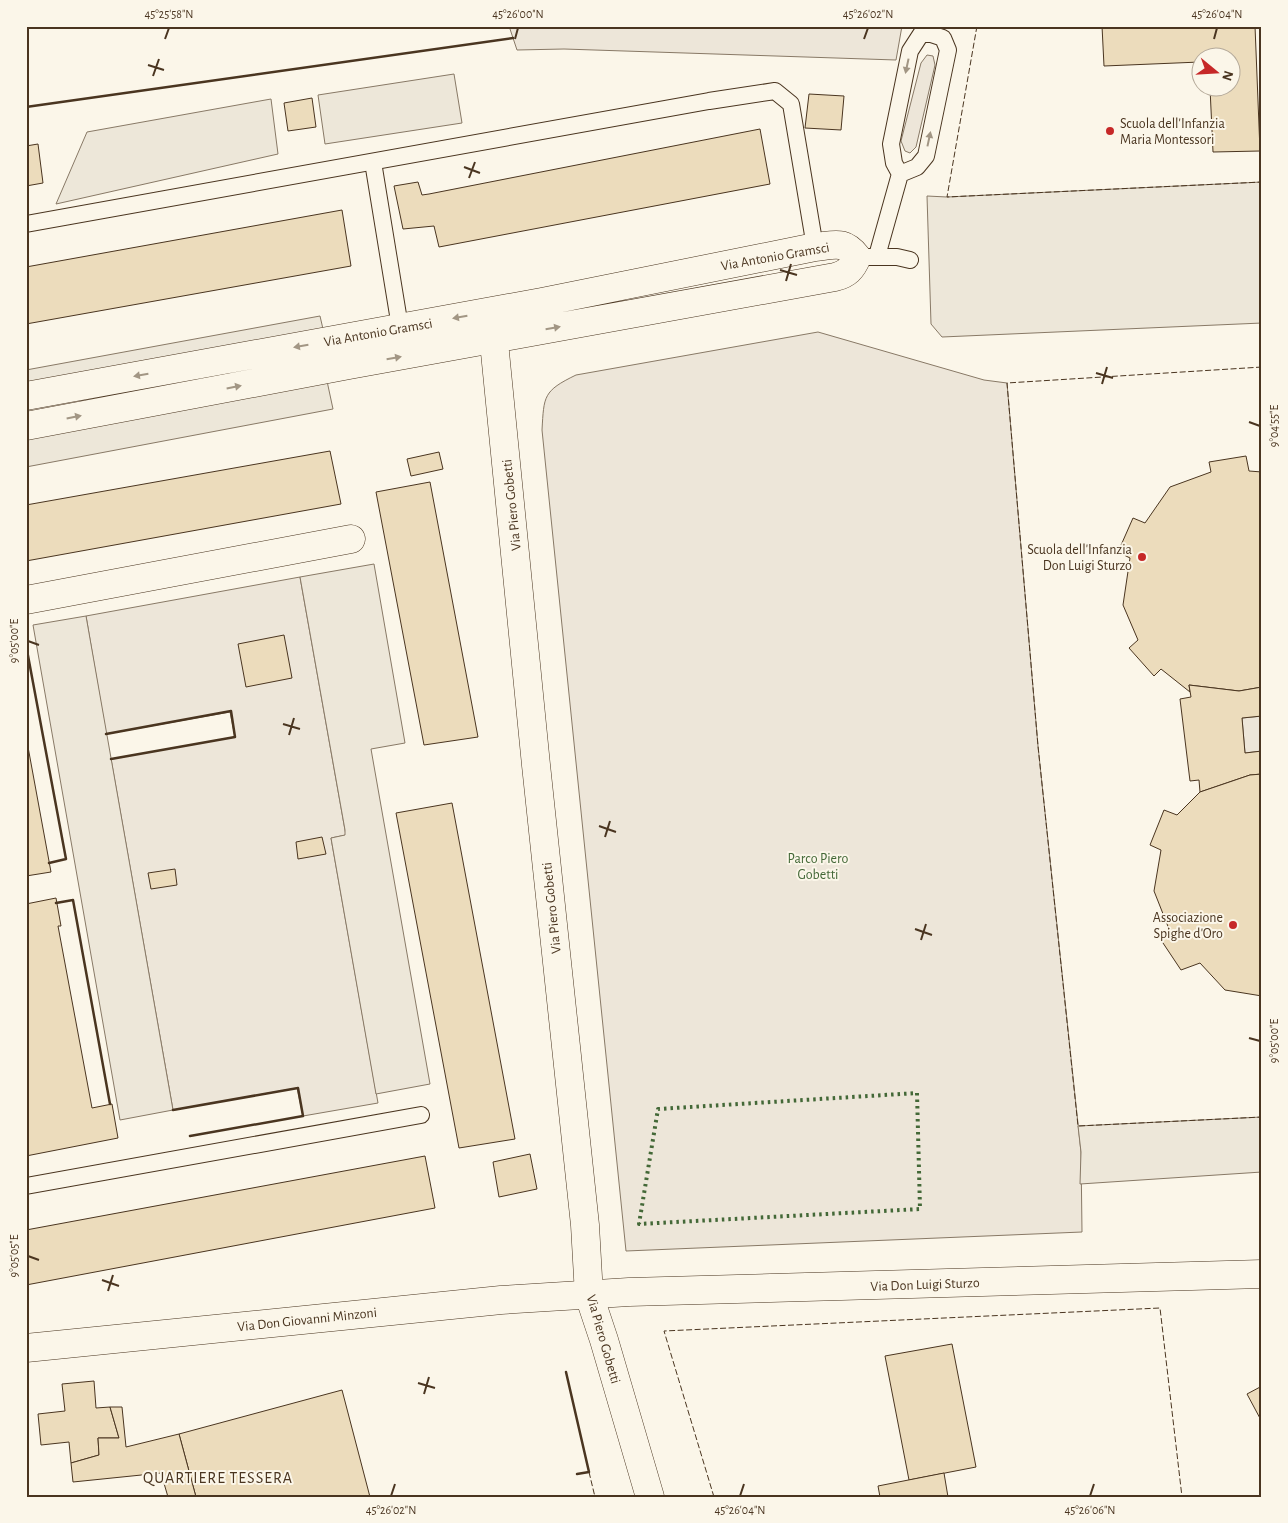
<svg xmlns="http://www.w3.org/2000/svg" width="1288" height="1523" viewBox="0 0 1288 1523" font-family="'Alegreya Sans',sans-serif">
  <rect width="100%" height="100%" fill="#fbf6e9"/>
  <g fill="#ede6d9" stroke="#887966">
    <path d="M 509,26 L 902,26 L 896,60 L 564,49 L 517,50 Z"/>
    <path d="M 927,55 L 933,56 L 935,65 L 916,147 L 910,153 L 905,151 L 901,141 L 921,63 Z"/>
    <path d="M 818,332 L 984,380 L 1007,383 L 1038,746 L 1081,1152 L 1082,1232 L 626,1251 L 542,430 C 544,396 543,391 576,375 Z"/>
    <path d="M 300,577 L 345,830 L 346,835 L 331,838 L 378,1103 L 303,1116 L 297,1088 L 173,1110 L 111,759 L 235,737 L 230,712 L 106,734 L 86,616 Z"/>
    <path d="M 1262,716 L 1262,751 L 1245,753 L 1242,718 Z"/>
  </g>
  <g fill="#ede7d9" stroke="#887966">
    <path d="M 454,74 L 462,123 L 325,144 L 318,95 Z"/>
    <path d="M 271,99 L 278,154 L 56,204 L 87,132 Z"/>
    <path d="M 1262,182 L 1262,323 L 942,337 L 931,324 L 927,196 L 947,197 Z"/>
    <path d="M 320,316 L 323,329 L 26,385 L 26,370 Z"/>
    <path d="M 327,381 L 333,409 L 26,467 L 26,438 Z"/>
    <path d="M 374,564 L 405,743 L 371,749 L 430,1084 L 376,1094 L 331,838 L 345,835 L 345,830 L 300,577 Z"/>
    <path d="M 86,616 L 173,1110 L 120,1120 L 33,625 Z"/>
    <path d="M 1262,1117 L 1262,1172 L 1080,1184 L 1081,1152 L 1078,1126 Z"/>
  </g>
  <g fill="#ecdcbc" stroke="#4a3520">
    <path d="M 1102,26 L 1255,26 L 1260,151 L 1213,152 L 1210,88 L 1230,88 L 1230,58 L 1200,58 L 1200,62 L 1104,66 Z"/>
    <path d="M 809,94 L 844,96 L 841,130 L 805,128 Z"/>
    <path d="M 312,98 L 316,127 L 288,131 L 284,103 Z"/>
    <path d="M 760,129 L 770,184 L 439,247 L 434,226 L 403,229 L 394,186 L 418,182 L 422,195 L 429,194 Z"/>
    <path d="M 38,144 L 43,183 L 26,186 L 26,146 Z"/>
    <path d="M 342,210 L 351,266 L 26,324 L 26,267 Z"/>
    <path d="M 330,451 L 341,504 L 26,561 L 26,505 Z"/>
    <path d="M 439,452 L 443,469 L 411,476 L 407,459 Z"/>
    <path d="M 1246,456 L 1249,471 L 1262,472 L 1262,687 L 1239,691 L 1189,685 L 1190,692 L 1161,669 L 1154,676 L 1129,648 L 1138,640 L 1123,605 L 1130,558 L 1118,552 L 1133,518 L 1145,523 L 1170,487 L 1211,472 L 1209,462 Z"/>
    <path d="M 430,482 L 478,737 L 424,745 L 376,492 Z"/>
    <path d="M 284,635 L 292,678 L 246,687 L 238,644 Z"/>
    <path d="M 1189,685 L 1239,691 L 1262,687 L 1262,716 L 1242,718 L 1245,753 L 1262,751 L 1262,774 L 1250,775 L 1200,792 L 1199,780 L 1190,781 L 1180,699 L 1191,697 Z"/>
    <path d="M 26,736 L 51,872 L 26,876 Z"/>
    <path d="M 1262,774 L 1262,996 L 1225,990 L 1200,963 L 1181,970 L 1161,940 L 1169,929 L 1154,891 L 1161,850 L 1150,845 L 1164,810 L 1177,815 L 1200,792 L 1250,775 Z"/>
    <path d="M 452,803 L 515,1139 L 459,1148 L 396,813 Z"/>
    <path d="M 322,837 L 326,854 L 298,859 L 296,842 Z"/>
    <path d="M 175,869 L 177,885 L 151,889 L 148,873 Z"/>
    <path d="M 56,898 L 61,926 L 58,926 L 92,1108 L 112,1104 L 118,1138 L 26,1156 L 26,904 Z"/>
    <path d="M 530,1154 L 537,1189 L 499,1197 L 493,1162 Z"/>
    <path d="M 425,1156 L 435,1208 L 26,1285 L 26,1230 Z"/>
    <path d="M 952,1344 L 976,1467 L 909,1480 L 885,1356 Z"/>
    <path d="M 94,1381 L 96,1408 L 110,1407 L 119,1438 L 98,1438 L 99,1455 L 71,1463 L 69,1442 L 41,1445 L 38,1414 L 65,1411 L 62,1384 Z"/>
    <path d="M 1262,1386 L 1262,1422 L 1247,1394 Z"/>
    <path d="M 342,1390 L 370,1497 L 196,1497 L 179,1434 Z"/>
    <path d="M 110,1407 L 122,1407 L 126,1447 L 179,1434 L 196,1497 L 168,1497 L 161,1473 L 73,1482 L 71,1463 L 99,1455 L 98,1438 L 119,1438 Z"/>
    <path d="M 944,1473 L 948,1497 L 880,1497 L 878,1486 Z"/>
  </g>
  <g fill="none" stroke-linecap="round" stroke-linejoin="round">
    <defs>
      <g id="lane">
        <path d="M 373,162 L 400,327"/>
        <path d="M 26,224 L 709,101 L 775,91 L 791,104 L 815,247"/>
        <path d="M 877,256 L 900,174 L 894,163 L 891,144 L 910,51 L 921,34 L 931,34 L 943,38 L 948,50 L 926,156 L 917,167 L 900,174"/>
        <path d="M 867,257 L 897,257 L 910,260"/>
        <path d="M 26,1186 L 421,1115"/>
      </g>
      <g id="street">
        <path d="M 492,322 L 536,765 L 585,1225 L 589,1295 L 604,1340 L 650,1497"/>
        <path d="M 26,396 L 542,302 L 815,247 C 835,245 844,240 857,257 C 852,269 847,274 835,277 L 349,365 L 26,426"/>
        <path d="M 26,600 L 351,539"/>
        <path d="M 26,1348 L 501,1300 L 629,1292 L 1262,1274"/>
      </g>
    </defs>
    <use href="#lane" stroke="#4a3520" stroke-width="18"/>
    <use href="#street" stroke="#4a3520" stroke-width="29"/>
    <use href="#lane" stroke="#fbf6e9" stroke-width="16"/>
    <use href="#street" stroke="#fbf6e9" stroke-width="28"/>
    <path stroke="#436837" stroke-width="4" stroke-dasharray="2.5 4" stroke-linecap="butt" d="M 917,1093 L 920,1209 L 639,1224 L 658,1109 Z"/>
    <g stroke="#4a3520" stroke-width="1" stroke-dasharray="6 2.5" stroke-linecap="butt">
      <path d="M 977,26 L 947,197 L 1262,182"/>
      <path d="M 1262,367 L 1007,383 L 1038,746 L 1078,1126 L 1262,1117"/>
      <path d="M 589,1472 L 595,1497"/>
      <path d="M 622,1497 L 624,1497"/>
      <path d="M 714,1497 L 664,1331 L 1160,1308 L 1182,1497"/>
    </g>
    <g stroke="#4a3520" stroke-width="2.5">
      <path d="M 26,107 L 513,38"/>
      <path d="M 26,645 L 66,859 L 49,863"/>
      <path d="M 106,734 L 231,711 L 235,737 L 111,759"/>
      <path d="M 56,903 L 73,900 L 110,1104"/>
      <path d="M 173,1110 L 298,1088 L 303,1116 L 190,1136"/>
      <path d="M 566,1372 L 589,1472 L 577,1474"/>
    </g>
  </g>
  <defs><path id="oneway-solid" d="M-6-.8H1V-3.2L6.5 0L1 3.2V.8H-6Z" transform="scale(1.25)"/></defs>
  <g fill="#a29684">
    <use href="#oneway-solid" transform="translate(907 66) rotate(102)"/>
    <use href="#oneway-solid" transform="translate(929 139) rotate(-78)"/>
    <use href="#oneway-solid" transform="translate(460 317) rotate(170)"/>
    <use href="#oneway-solid" transform="translate(553 328) rotate(-10)"/>
    <use href="#oneway-solid" transform="translate(301 346) rotate(170)"/>
    <use href="#oneway-solid" transform="translate(394 358) rotate(-10)"/>
    <use href="#oneway-solid" transform="translate(141 375) rotate(170)"/>
    <use href="#oneway-solid" transform="translate(234 387) rotate(-11)"/>
    <use href="#oneway-solid" transform="translate(74 417) rotate(-11)"/>
  </g>
  <path fill="none" stroke="#4a3520" stroke-width="2" d="M 165,39 L 169,28M 515,39 L 518,28M 864,39 L 868,28M 1214,39 L 1217,28M 148,65 L 164,70M 153,76 L 159,59M 464,167 L 480,173M 469,178 L 475,162M 780,270 L 797,275M 786,281 L 791,264M 1096,373 L 1113,378M 1102,384 L 1107,367M 1249,422 L 1260,426M 28,641 L 39,645M 283,724 L 300,729M 289,735 L 294,718M 599,826 L 616,832M 605,837 L 610,821M 915,929 L 932,935M 921,940 L 926,924M 1249,1038 L 1260,1041M 28,1256 L 39,1260M 102,1280 L 119,1286M 108,1291 L 113,1275M 418,1383 L 435,1388M 424,1394 L 429,1377M 391,1496 L 395,1484M 740,1496 L 744,1484M 1090,1496 L 1094,1484"/>
  <g fill="#c62828" stroke="#fbf6e9" stroke-width="2">
    <circle cx="1110" cy="131" r="5"/>
    <circle cx="1142" cy="557" r="5"/>
    <circle cx="1233" cy="925" r="5"/>
  </g>
  <g text-anchor="middle" stroke-width="4" stroke-linejoin="round" paint-order="stroke">
    <g font-size="14" fill="#4a3520" stroke="#fbf6e9" text-anchor="end">
      <text x="1120" y="128" text-anchor="start">Scuola dell'Infanzia<tspan x="1120" dy="16">Maria Montessori</tspan></text>
      <text x="1132" y="554">Scuola dell'Infanzia<tspan x="1132" dy="16">Don Luigi Sturzo</tspan></text>
      <text x="1223" y="922">Associazione<tspan x="1223" dy="16">Spighe d'Oro</tspan></text>
    </g>
    <g font-size="14" fill="#4a3520" stroke="#fbf6e9">
      <text transform="translate(775 256) rotate(-10)" y="5">Via Antonio Gramsci</text>
      <text transform="translate(378 332) rotate(-10)" y="5">Via Antonio Gramsci</text>
      <text transform="translate(511 505) rotate(-96)" y="5">Via Piero Gobetti</text>
      <text transform="translate(551 908) rotate(-96)" y="5">Via Piero Gobetti</text>
      <text transform="translate(925 1284) rotate(-2)" y="5">Via Don Luigi Sturzo</text>
      <text transform="translate(307 1319) rotate(-6)" y="5">Via Don Giovanni Minzoni</text>
      <text transform="translate(604 1339) rotate(74)" y="5">Via Piero Gobetti</text>
    </g>
    <g font-size="14" fill="#436837" stroke="#fbf6e9">
      <text x="818" y="863">Parco Piero<tspan x="818" dy="16">Gobetti</tspan></text>
    </g>
    <g font-size="16" letter-spacing="1" fill="#4a3520" stroke="#fbf6e9">
      <text x="218" y="1483">QUARTIERE TESSERA</text>
    </g>
  </g>
  <rect width="1288" height="1523" fill="none" stroke="#fbf6e9" stroke-width="55"/>
  <g transform="translate(1216 72) rotate(108)"><circle r="24" fill="#fbf6e9" stroke="#b4a999"/>
  <path d="M0-4L9 19L0 12L-9 19Z" fill="#c62828"/>
  <text y="-8" font-size="14" font-weight="bold" text-anchor="middle" fill="#4a3520">N</text>
  </g>
  <rect x="28" y="28" width="1232" height="1468" fill="none" stroke="#4a3520" stroke-width="2"/>
  <g font-size="12" text-anchor="middle" fill="#4a3520">
    <text x="169" y="18">45°25'58"N</text>
    <text x="518" y="18">45°26'00"N</text>
    <text x="868" y="18">45°26'02"N</text>
    <text x="1217" y="18">45°26'04"N</text>
    <text transform="translate(1274 426) rotate(-90)" y="4">9°04'55"E</text>
    <text transform="translate(14 641) rotate(-90)" y="4">9°05'00"E</text>
    <text transform="translate(1274 1041) rotate(-90)" y="4">9°05'00"E</text>
    <text transform="translate(14 1256) rotate(-90)" y="4">9°05'05"E</text>
    <text x="391" y="1514">45°26'02"N</text>
    <text x="740" y="1514">45°26'04"N</text>
    <text x="1090" y="1514">45°26'06"N</text>
  </g>
</svg>
